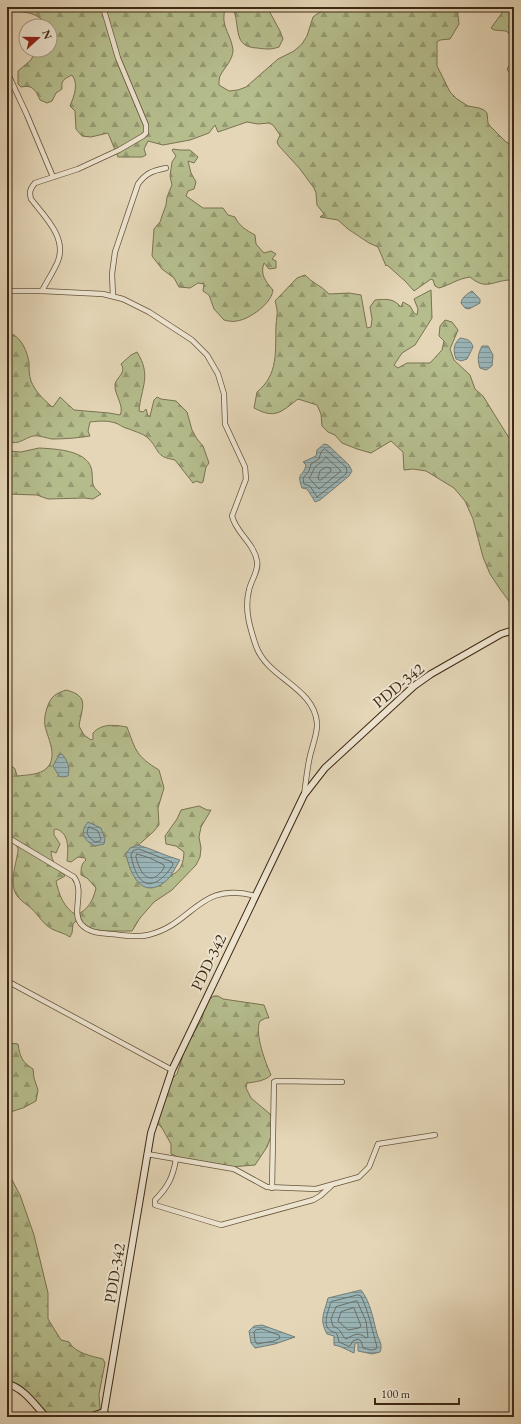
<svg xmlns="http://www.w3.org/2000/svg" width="521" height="1424" viewBox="0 0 521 1424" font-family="'EB Garamond',serif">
  <defs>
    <pattern id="forest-firs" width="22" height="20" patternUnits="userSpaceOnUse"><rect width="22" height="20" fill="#b5bd8d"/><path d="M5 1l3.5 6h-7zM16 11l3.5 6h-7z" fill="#959a72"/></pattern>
    <pattern id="water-rules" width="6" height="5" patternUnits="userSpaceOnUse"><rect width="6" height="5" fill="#9ab6b9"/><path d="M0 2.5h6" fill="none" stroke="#7f9495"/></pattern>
  </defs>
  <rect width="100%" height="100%" fill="#e4d6b7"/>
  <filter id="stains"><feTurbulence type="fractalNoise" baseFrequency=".005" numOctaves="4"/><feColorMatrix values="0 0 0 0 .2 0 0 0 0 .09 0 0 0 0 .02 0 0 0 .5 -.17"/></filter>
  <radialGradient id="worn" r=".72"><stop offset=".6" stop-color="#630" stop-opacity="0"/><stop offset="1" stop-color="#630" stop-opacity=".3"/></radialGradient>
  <g fill="url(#forest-firs)" stroke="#7a7250" fill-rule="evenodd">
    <path d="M 7,7 L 226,7 C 219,25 231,33 233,50 C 233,60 224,68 220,76 C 219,78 219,82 219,85 L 229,91 L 238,90 L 246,87 L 278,59 L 294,51 L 302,44 L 307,36 L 313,17 L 317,14 L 327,9 L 327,7 L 457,7 L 459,24 L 450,39 L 440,40 L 437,42 L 437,66 L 450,92 L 457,99 L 468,106 L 479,108 L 484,110 L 487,113 L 488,123 L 490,126 L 506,142 L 514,146 L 514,280 C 493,279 488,292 470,277 C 457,279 450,285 439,288 L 435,286 L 433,280 L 431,279 L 414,291 L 405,281 L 387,265 L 386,266 L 378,247 L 369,243 L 348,229 L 338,220 L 320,217 L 324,214 L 317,205 L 316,193 L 314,188 L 300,169 L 279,146 L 277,142 L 280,135 L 273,125 L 269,123 L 258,124 L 247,122 L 218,132 L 215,125 L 209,133 L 190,140 L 163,145 L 148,141 L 144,149 L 146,155 L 142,157 L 118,157 L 108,133 L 91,137 L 82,136 L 76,129 L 75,111 L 70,106 C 74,96 79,84 72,75 C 64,79 61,80 62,89 L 56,93 L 52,101 L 47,103 L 40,100 C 36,91 33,84 21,87 L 18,84 L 18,71 L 31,60 L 36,50 L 50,50 L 50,26 L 45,26 L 46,24 C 38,13 25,11 12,12 L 7,20 Z"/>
    <path d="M 227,7 L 267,7 L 280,31 L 283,39 L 279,47 C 270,50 266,49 257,48 C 233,47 240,28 234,11 Z"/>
    <path d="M 494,7 L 514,7 L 514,37 L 506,31 L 494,30 L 491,28 L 502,13 L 501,10 Z"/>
    <path d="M 173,149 L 180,150 L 190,150 L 198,157 L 194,163 L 188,161 L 191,173 L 196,182 L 194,189 L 188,191 L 186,196 L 203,208 L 223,208 L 228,215 L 235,217 C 239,226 246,230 255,235 L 256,244 L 264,253 L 271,251 L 276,254 L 272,259 L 276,261 L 276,268 L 269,269 L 264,263 C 260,274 265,281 273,290 C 272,303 250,319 237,321 C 233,322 228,321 224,320 L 214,309 L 209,295 L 203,291 L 204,284 L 198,283 L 190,288 L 179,287 L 174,278 L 162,269 L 152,256 L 154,229 L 160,222 L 162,216 L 166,205 L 167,197 L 172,185 L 170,176 L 172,162 L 176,156 L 172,150 Z"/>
    <path d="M 305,275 C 312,283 322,286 329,294 L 349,293 L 361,295 L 367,328 L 371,327 L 372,319 L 370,307 L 375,300 C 386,299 393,298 401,307 L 403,302 L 410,306 L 414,313 L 417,315 L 418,309 L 414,299 L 431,290 L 432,318 L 415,345 L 402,353 L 394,365 L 398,368 L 407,363 L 430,363 L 442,350 L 444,341 L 439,336 L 440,326 L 445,320 L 452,322 L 458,330 L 450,349 L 454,360 L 470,375 L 475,389 L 483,396 L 514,446 L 514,625 L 509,622 L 512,611 L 509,601 L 500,589 L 490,574 L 483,557 L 473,519 L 465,501 L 454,488 L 426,471 L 413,469 L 404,470 L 403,452 L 391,441 L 371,453 L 357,449 L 342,443 L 335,435 L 328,432 L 322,426 L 321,414 L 317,405 L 298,399 C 280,413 275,419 254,408 L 257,392 C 279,374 275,351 276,325 C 276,322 277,319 277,316 C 278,311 276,305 275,301 L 297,278 Z"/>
    <path d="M 7,334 L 14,335 C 23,341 27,352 29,362 C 29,369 29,375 31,381 C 35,391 43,399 51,406 L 53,407 L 60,397 L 74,410 L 109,413 L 120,415 C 125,406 114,395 115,384 C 117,377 127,372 121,364 L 131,355 L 137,352 C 152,376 141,387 139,411 L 143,412 L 146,409 L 148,416 L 150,416 L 154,400 L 157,397 L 161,399 L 176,401 L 187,412 L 192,430 L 197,439 L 203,446 L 209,463 L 206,467 L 203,482 L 201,483 L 196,481 L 193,483 L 175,460 C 154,456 161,451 148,438 C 142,433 136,432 129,429 C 125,428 121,426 118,424 C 109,420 99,421 90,422 L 88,431 L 90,436 C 77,438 65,439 52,439 C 46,438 39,435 33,436 C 24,438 17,447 7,440 Z"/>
    <path d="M 39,448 C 56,449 90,450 92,472 C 93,484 91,486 101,494 L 93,499 L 84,498 L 48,499 L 37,495 L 7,494 L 7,451 L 21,452 Z"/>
    <path d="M 66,690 C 90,696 82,707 79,726 L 84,735 L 91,740 L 93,739 L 93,733 C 102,723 115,725 127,727 C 136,751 136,756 159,770 L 164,788 L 158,808 L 159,825 C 152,835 141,841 133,851 L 154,879 C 173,876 183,874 184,852 L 176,846 L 166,844 L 165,836 L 177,819 L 181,810 L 199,806 L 207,810 L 211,810 L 201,827 L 199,837 L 201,848 L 200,857 L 196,865 L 172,890 L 154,902 L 140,918 L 132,931 L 91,931 L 76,921 L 73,924 L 72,933 L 70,937 C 64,933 58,932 52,929 C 44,925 39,916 32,909 C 28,905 22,902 18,897 C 8,885 16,865 18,851 L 18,848 L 7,834 L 7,769 L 13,767 L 15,769 L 17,776 C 26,775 40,775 47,768 C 58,756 48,739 45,726 C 44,720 45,714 47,708 C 51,696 55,694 66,690 ZM 56,829 C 70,833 68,850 67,861 L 71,862 L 78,857 L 85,858 L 86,860 C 81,864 81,869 81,875 L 87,878 L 96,888 C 93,901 88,910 76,915 C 63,907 59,894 56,881 L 65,876 C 58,868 51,862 51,851 L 56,853 L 60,844 L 54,835 L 54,830 Z"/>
    <path d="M 214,996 L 218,996 L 223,999 L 264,1005 L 269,1018 L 266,1018 L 260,1021 C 254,1033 266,1064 271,1075 C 265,1081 255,1082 247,1083 L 246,1088 L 251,1098 L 270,1114 L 272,1119 L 271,1136 L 267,1147 L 255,1165 L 230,1167 L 209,1164 L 201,1166 L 171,1154 L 171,1144 L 162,1128 L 156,1122 L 155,1113 L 164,1086 L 177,1074 L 182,1058 L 184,1049 L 202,1019 L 206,1001 Z"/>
    <path d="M 7,1039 L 9,1043 L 18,1044 C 20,1057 22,1062 33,1069 L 34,1078 L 38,1090 L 36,1101 L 23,1108 L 7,1113 Z"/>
    <path d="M 7,1163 L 11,1169 L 11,1178 L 20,1195 L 34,1235 L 48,1293 L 48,1319 L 61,1340 L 69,1342 C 75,1353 91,1356 103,1359 L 105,1363 L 99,1394 L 100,1410 L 81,1417 L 50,1417 L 20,1386 L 7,1381 Z"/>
  </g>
  <g fill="url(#water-rules)" stroke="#757d77">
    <path d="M 472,291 L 480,299 L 480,303 L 469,309 L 465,308 L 461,303 C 462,297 467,294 472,291 Z"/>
    <path d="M 460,338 C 467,339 471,340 473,347 L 467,359 L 461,361 L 456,359 C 453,350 453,345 460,338 Z"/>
    <path d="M 482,346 L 488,346 L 493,355 L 492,366 L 486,370 L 480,368 C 477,359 478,354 482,346 Z"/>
    <path d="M 324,444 L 328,445 L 349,465 L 352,471 L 349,476 L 320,500 L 315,502 C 312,497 310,493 307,489 L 302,488 C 296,471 303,478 306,465 L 303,462 L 316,456 L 317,450 Z"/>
    <path d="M 62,754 C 68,761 70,767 68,776 L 62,777 L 59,776 L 53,766 L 59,755 Z"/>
    <path d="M 88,822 L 101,828 L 105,839 L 104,844 L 95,846 C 84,841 79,832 88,822 Z"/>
    <path d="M 138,845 C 153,849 165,856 180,860 C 176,866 172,876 166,881 C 142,901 130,874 126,854 L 130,848 Z"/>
    <path d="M 361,1290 C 371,1303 373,1319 377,1334 C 379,1340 383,1345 380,1352 L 372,1354 L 358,1351 L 358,1342 L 355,1344 L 354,1353 C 347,1350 341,1346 334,1345 L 334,1336 L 327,1334 C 319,1319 324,1314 328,1298 Z"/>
    <path d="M 262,1325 L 295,1337 L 275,1344 L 255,1348 L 251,1343 L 249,1331 L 254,1326 Z"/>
  </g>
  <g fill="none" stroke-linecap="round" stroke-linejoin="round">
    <g stroke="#6c6f66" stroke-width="1">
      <path d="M 325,449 L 346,467 L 347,471 L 346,474 L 317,497 L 310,486 L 304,484 L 303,478 L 309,471 L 311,464 L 319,459 L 321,452 Z"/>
      <path d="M 326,457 L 341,471 L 319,489 L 309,478 C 312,475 313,469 316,466 C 320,463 322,462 326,457 Z"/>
      <path d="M 327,467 L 331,469 L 331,471 L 321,480 L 319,480 L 318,478 L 320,471 Z"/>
      <path d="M 89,827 L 98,831 L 101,839 L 100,841 L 95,842 L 89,837 L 87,833 Z"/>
      <path d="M 139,849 L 172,862 L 173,865 C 153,894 137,888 131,855 L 133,851 Z"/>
      <path d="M 137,854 L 150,858 L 164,865 L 164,868 C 151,888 140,875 136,857 Z"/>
      <path d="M 358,1295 L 361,1296 C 369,1313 372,1329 377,1347 L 376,1349 L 371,1350 L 363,1348 L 361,1341 L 358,1339 L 353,1341 L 350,1346 L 348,1346 L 339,1342 L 337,1334 C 335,1332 333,1332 331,1331 C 321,1325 329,1310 331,1302 Z"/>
      <path d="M 357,1301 L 366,1321 L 368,1337 L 366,1338 C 358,1331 354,1335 346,1339 C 341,1336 343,1330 333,1326 L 331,1319 L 336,1307 Z"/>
      <path d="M 354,1308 L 361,1326 L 359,1328 L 348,1330 L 338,1321 L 341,1312 Z"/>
      <path d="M 262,1329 L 279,1335 L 280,1338 L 274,1341 L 257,1344 L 255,1341 L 254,1332 L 256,1330 Z"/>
    </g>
    <defs>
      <g id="street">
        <path d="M 510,69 L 514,73"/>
        <path d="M 7,72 L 27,115 L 53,177"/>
        <path d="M 7,291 L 42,291 L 103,294 L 123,299 L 149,312 L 192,340 L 207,355 L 218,374 L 224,394 L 225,424 L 245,467 L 246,479 L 232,516 C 236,533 254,543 257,561 C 259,571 251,580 249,590 C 244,609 250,628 256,646 C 267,678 314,687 317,723 C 318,732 312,747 310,756 C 307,769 306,782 304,795"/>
        <path d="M 42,291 C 47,281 54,271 58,261 C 67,237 44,216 31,199 C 29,192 30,189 35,183 L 78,169 L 119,150 L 143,136 L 146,133 L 146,125 L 118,58 L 103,7"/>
        <path d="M 113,296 L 112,274 L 115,252 L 138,184 C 146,173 152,171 166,168"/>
        <path d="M 7,837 L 74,877 C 85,892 71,912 81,924 C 89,933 100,933 111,934 C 123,935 136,938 148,935 C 193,925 199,880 255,896"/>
        <path d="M 7,981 L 172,1070"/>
        <path d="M 147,1154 L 234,1169 L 267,1187 L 316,1189 L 359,1177 L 369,1167 L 378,1144 L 435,1135"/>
        <path d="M 176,1159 C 173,1177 168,1187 155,1200 L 155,1205 L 221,1225 L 313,1200 L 320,1196 L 331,1186"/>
        <path d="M 272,1188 L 274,1082 L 276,1081 L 342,1082"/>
      </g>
      <g id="secondary">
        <path d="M 7,1384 C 23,1387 35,1405 46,1417"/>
        <path d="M 104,1412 L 151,1133 L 172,1070 L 304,795 L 325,768 L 414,686 L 431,674 L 501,634 L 514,630"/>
        <path d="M 89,1417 L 104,1412 L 108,1417"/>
      </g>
    </defs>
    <use href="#street" stroke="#68543c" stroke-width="6"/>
    <use href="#secondary" stroke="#3e2813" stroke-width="8"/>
    <use href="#street" stroke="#ede4d0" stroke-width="4.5"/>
    <use href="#secondary" stroke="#ede4d0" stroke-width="6"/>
  </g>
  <g text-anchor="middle" stroke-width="4" stroke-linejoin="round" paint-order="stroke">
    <g font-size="16" fill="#3e2813" stroke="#ede4d0">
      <text transform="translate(398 685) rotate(-39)" y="6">PDD-342</text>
      <text transform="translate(208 962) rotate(-64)" y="6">PDD-342</text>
      <text transform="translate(114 1273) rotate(-80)" y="6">PDD-342</text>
    </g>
  </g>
  <rect width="521" height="1424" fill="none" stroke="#e4d6b7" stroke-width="24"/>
  <rect x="8" y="8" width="505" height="1408" fill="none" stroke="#3e2813" stroke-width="2"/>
  <rect x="12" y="12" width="497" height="1400" fill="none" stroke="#3e2813"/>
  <g transform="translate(38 38) rotate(69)"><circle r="19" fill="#ede4d0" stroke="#a79984"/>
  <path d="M0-3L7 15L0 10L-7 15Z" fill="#8f2418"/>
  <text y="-6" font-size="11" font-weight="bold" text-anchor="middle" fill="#3e2813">N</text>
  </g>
  <path d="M375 1398v6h84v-6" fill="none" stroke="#3e2813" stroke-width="2"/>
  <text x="381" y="1398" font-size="12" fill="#3e2813" stroke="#ede4d0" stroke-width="3" paint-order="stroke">100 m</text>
  <rect width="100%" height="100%" filter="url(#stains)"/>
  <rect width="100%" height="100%" fill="url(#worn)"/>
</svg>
